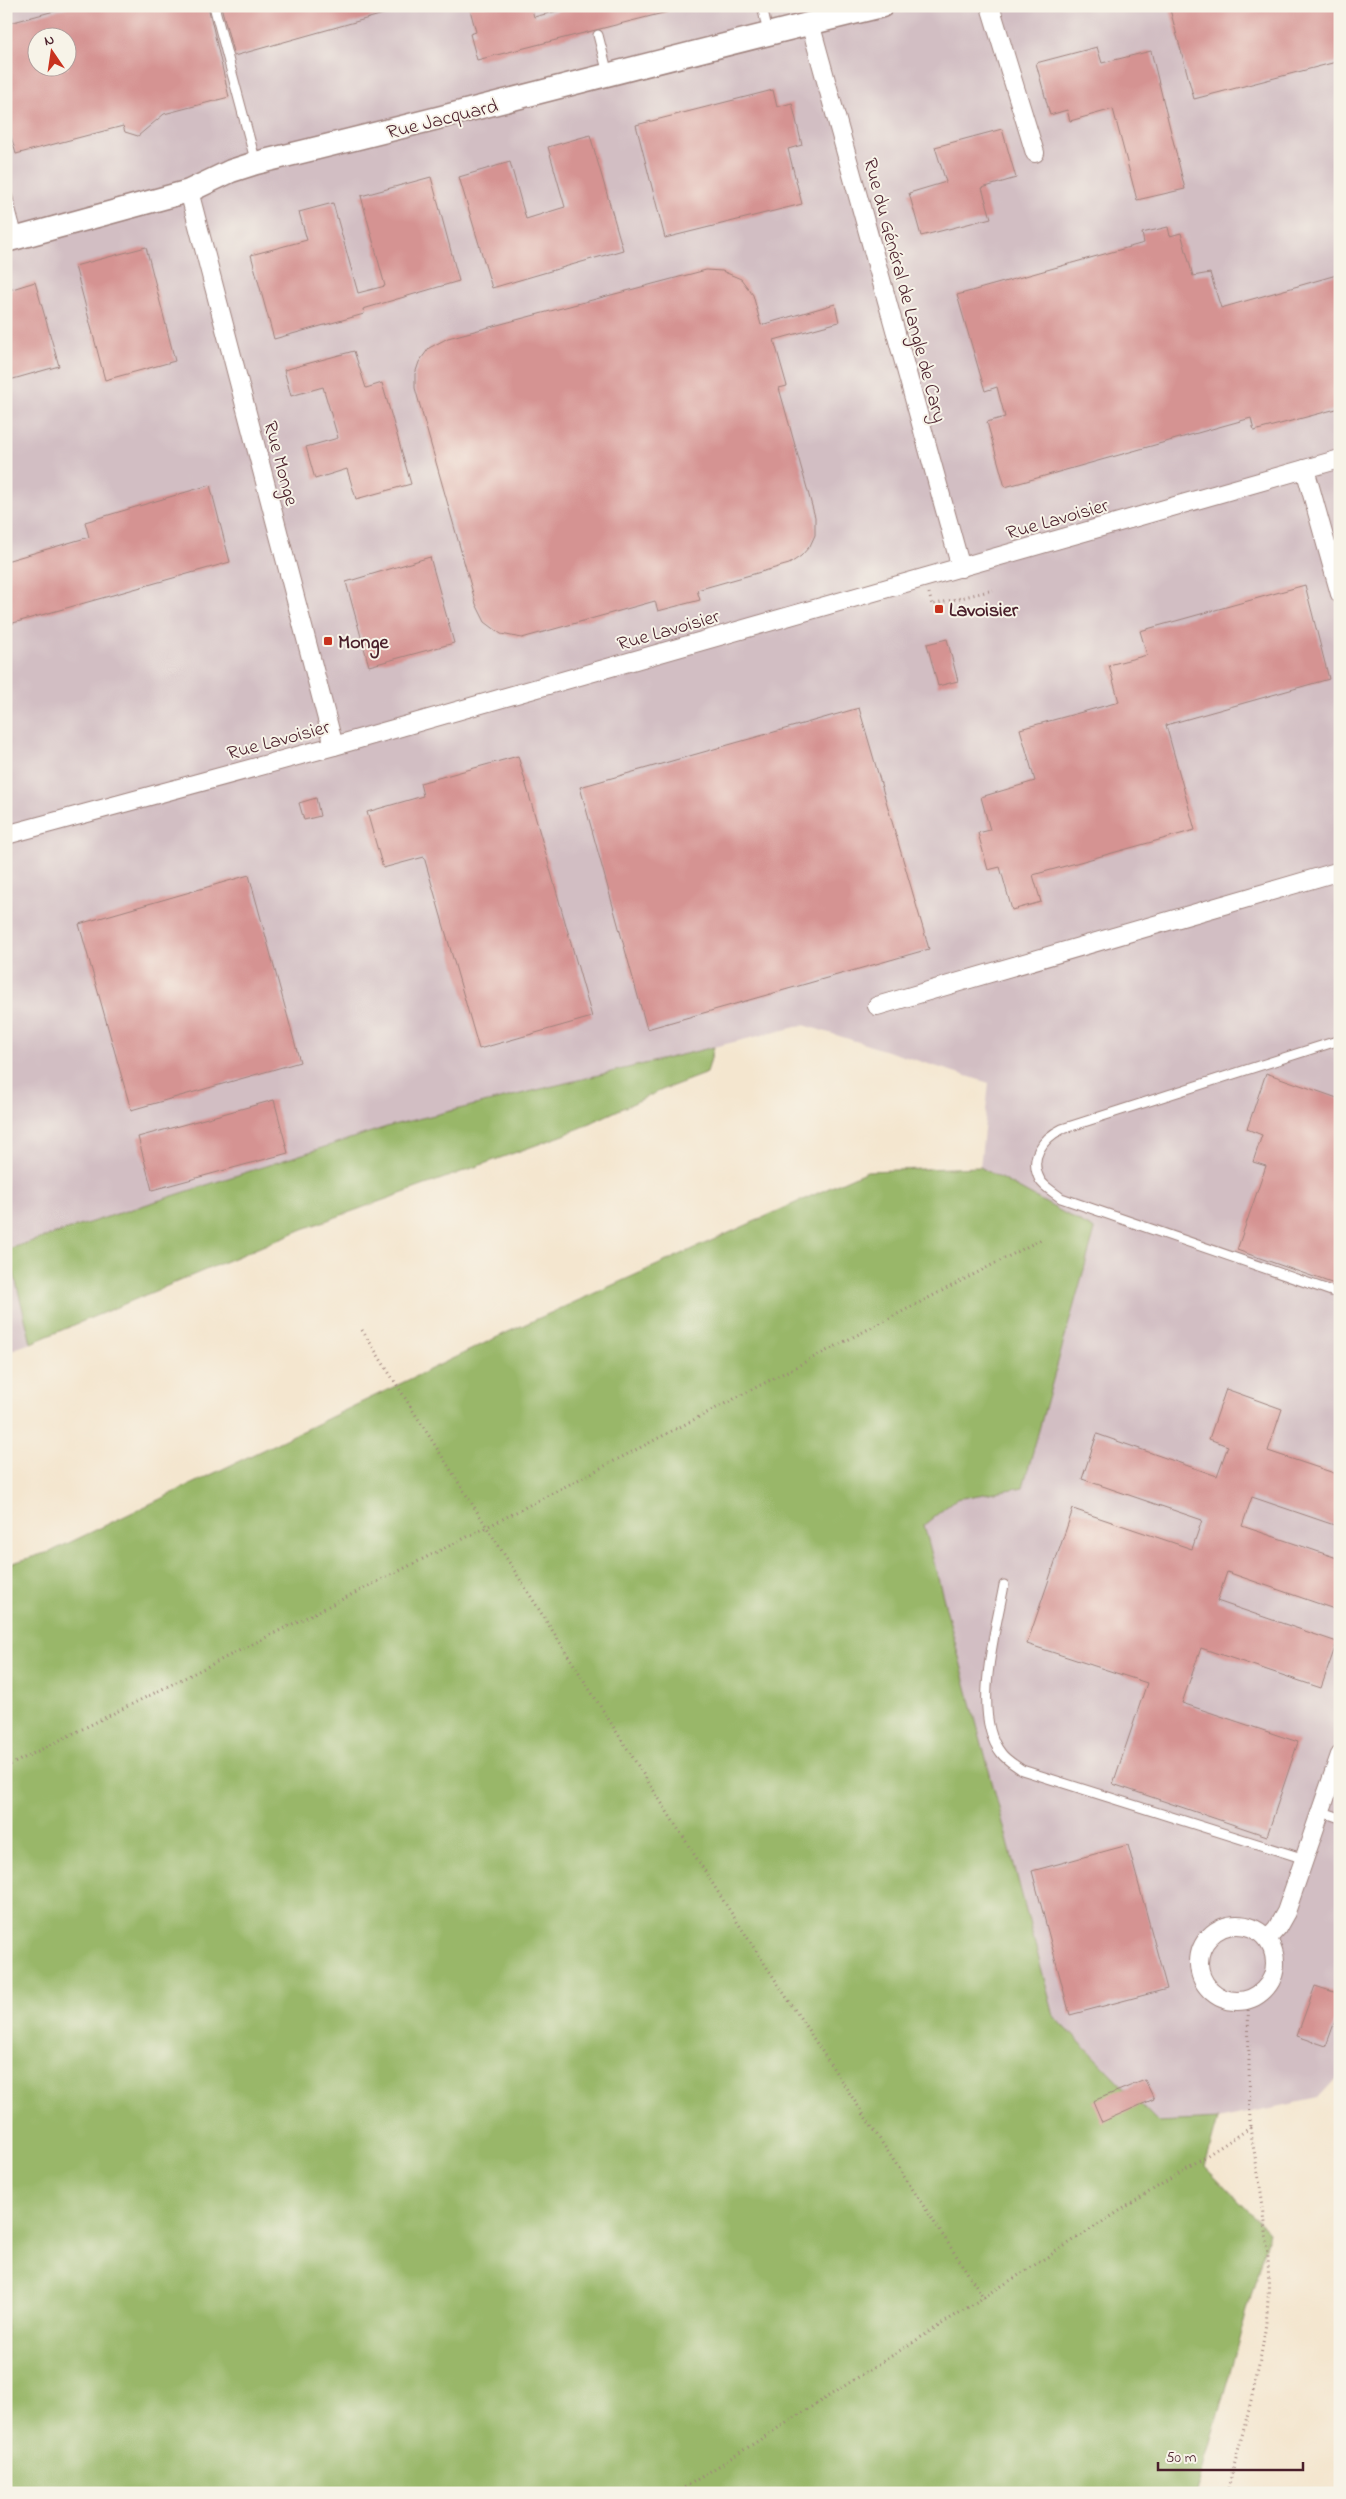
<svg xmlns="http://www.w3.org/2000/svg" width="1346" height="2499" viewBox="0 0 1346 2499" font-family="'Indie Flower',sans-serif">
  <rect width="100%" height="100%" fill="#f7f3e8"/>
  <filter id="ink" filterUnits="userSpaceOnUse"><feTurbulence type="fractalNoise" baseFrequency=".02" numOctaves="2"/><feDisplacementMap in="SourceGraphic" scale="10" xChannelSelector="R" yChannelSelector="G"/><feConvolveMatrix kernelMatrix="1 2 1 2 8 2 1 2 1" color-interpolation-filters="sRGB"/></filter>
  <filter id="wash" filterUnits="userSpaceOnUse"><feTurbulence type="fractalNoise" baseFrequency=".0096" numOctaves="4" result="noise"/><feDisplacementMap in="SourceGraphic" scale="20" xChannelSelector="R" yChannelSelector="G"/><feGaussianBlur stdDeviation="1.12" result="paint"/><feColorMatrix in="noise" values="0 0 0 0 0 0 0 0 0 0 0 0 0 0 0 0 0 1.4 0 .05"/><feComposite in="paint" operator="in"/></filter>
  <g filter="url(#wash)">
    <rect width="100%" height="100%" fill="#f4e6cf"/>
    <path fill="#d2bec3" fill-rule="evenodd" d="M 6,6 L 1340,6 L 1340,2074 L 1318,2098 L 1218,2119 L 1158,2122 L 1054,2016 L 924,1525 L 955,1499 L 1023,1487 L 1095,1231 L 980,1167 L 989,1083 L 804,1025 L 393,1125 L 8,1249 L 31,1343 L 6,1352 ZM 38,38 L 68,38 L 68,68 L 38,68 Z"/>
    <g fill="#99b769" stroke="#726b4a">
      <path d="M 714,1047 L 707,1073 L 662,1090 L 564,1135 L 303,1229 L 31,1343 L 8,1249 L 393,1125 Z"/>
      <path d="M 980,1167 L 1095,1230 L 1023,1487 L 956,1499 L 924,1525 L 1054,2016 L 1158,2122 L 1218,2119 L 1205,2166 L 1269,2232 L 1196,2493 L 6,2493 L 6,1565 L 52,1551 L 508,1332 L 867,1171 Z"/>
    </g>
    <g id="blocks">
      <g fill="#d59392" fill-rule="evenodd">
        <path d="M 73,6 L 208,6 L 229,97 L 164,114 L 138,136 L 125,132 L 123,126 L 16,154 L 6,118 L 6,24 ZM 38,38 L 68,38 L 68,68 L 38,68 Z"/>
        <path d="M 221,6 L 393,6 L 394,11 L 234,56 Z"/>
        <path d="M 469,6 L 531,6 L 534,17 L 577,6 L 666,6 L 667,12 L 477,60 L 470,34 L 476,32 Z"/>
        <path d="M 1169,6 L 1340,6 L 1340,61 L 1194,99 Z"/>
        <path d="M 1097,47 L 1102,63 L 1151,51 L 1185,189 L 1137,200 L 1113,109 L 1070,121 L 1067,110 L 1050,115 L 1036,63 Z"/>
        <path d="M 773,90 L 777,107 L 792,103 L 802,145 L 788,149 L 802,204 L 665,238 L 636,125 Z"/>
        <path d="M 1002,129 L 1016,178 L 982,188 L 991,218 L 921,236 L 909,193 L 946,182 L 935,147 Z"/>
        <path d="M 590,135 L 623,250 L 492,288 L 459,177 L 510,162 L 526,219 L 565,207 L 548,147 Z"/>
        <path d="M 431,177 L 459,281 L 363,309 L 364,314 L 274,339 L 251,255 L 307,240 L 299,212 L 333,203 L 358,293 L 385,286 L 361,196 Z"/>
        <path d="M 1168,227 L 1170,236 L 1181,233 L 1193,276 L 1210,273 L 1221,308 L 1340,274 L 1340,408 L 1254,431 L 1251,418 L 1005,487 L 987,422 L 1005,417 L 997,387 L 985,391 L 957,295 L 1144,243 L 1142,233 Z"/>
        <path d="M 146,247 L 175,361 L 105,380 L 75,266 Z"/>
        <path d="M 706,270 L 722,271 L 741,279 L 753,295 L 761,325 L 835,304 L 839,322 L 774,340 L 787,386 L 779,388 L 815,517 L 815,535 L 810,546 L 801,556 L 789,564 L 697,590 L 700,600 L 658,611 L 655,601 L 522,638 L 501,634 L 485,622 L 476,604 L 415,388 L 415,374 L 419,362 L 429,348 L 448,338 Z"/>
        <path d="M 35,282 L 59,366 L 6,381 L 6,291 Z"/>
        <path d="M 354,351 L 366,388 L 382,383 L 411,484 L 356,499 L 347,469 L 315,479 L 306,447 L 338,438 L 323,387 L 291,396 L 284,370 Z"/>
        <path d="M 210,485 L 230,562 L 6,625 L 6,561 L 89,537 L 85,522 Z"/>
        <path d="M 430,557 L 454,643 L 369,666 L 346,582 Z"/>
        <path d="M 1305,585 L 1329,679 L 1166,725 L 1195,830 L 1033,875 L 1041,902 L 1012,910 L 1000,867 L 988,870 L 978,833 L 990,830 L 981,797 L 1035,781 L 1020,729 L 1119,702 L 1109,665 L 1147,655 L 1140,631 Z"/>
        <path d="M 947,639 L 958,681 L 938,686 L 927,644 Z"/>
        <path d="M 859,708 L 929,949 L 647,1029 L 580,787 Z"/>
        <path d="M 518,756 L 592,1017 L 479,1049 L 424,857 L 383,868 L 367,812 L 423,796 L 420,783 Z"/>
        <path d="M 316,798 L 320,816 L 304,820 L 299,803 Z"/>
        <path d="M 249,875 L 300,1062 L 131,1110 L 79,924 Z"/>
        <path d="M 1266,1073 L 1340,1099 L 1340,1286 L 1237,1250 L 1266,1166 L 1253,1162 L 1262,1135 L 1247,1129 Z"/>
        <path d="M 274,1100 L 288,1153 L 152,1190 L 138,1137 Z"/>
        <path d="M 1226,1389 L 1282,1409 L 1268,1451 L 1340,1475 L 1340,1527 L 1252,1497 L 1242,1526 L 1340,1559 L 1340,1611 L 1227,1572 L 1217,1601 L 1337,1642 L 1321,1688 L 1201,1648 L 1182,1703 L 1298,1742 L 1267,1836 L 1113,1784 L 1147,1683 L 1027,1644 L 1073,1509 L 1192,1549 L 1202,1520 L 1082,1479 L 1097,1434 L 1217,1476 L 1228,1446 L 1209,1439 Z"/>
        <path d="M 1128,1845 L 1167,1989 L 1070,2015 L 1032,1871 Z"/>
        <path d="M 1315,1986 L 1340,1994 L 1340,2007 L 1326,2046 L 1297,2036 Z"/>
        <path d="M 1145,2080 L 1154,2099 L 1102,2122 L 1093,2101 Z"/>
      </g>
    </g>
  </g>
  <g filter="url(#ink)">
    <use href="#blocks" fill-opacity="0" stroke="#9f827d" stroke-width="1"/>
    <g fill="none" stroke-linecap="round" stroke-linejoin="round">
      <defs>
        <g id="service">
          <path d="M 214,6 L 256,163"/>
          <path d="M 762,6 L 768,33"/>
          <path d="M 598,35 L 608,74"/>
          <path d="M 6,191 L 18,237"/>
          <path d="M 1340,1040 L 1062,1129 C 1043,1138 1028,1158 1040,1180 C 1044,1187 1055,1193 1061,1198 L 1340,1294"/>
          <path d="M 1004,1585 C 996,1630 971,1715 1001,1753 C 1006,1760 1015,1765 1022,1770 L 1305,1859"/>
          <path d="M 1320,1811 L 1340,1818"/>
        </g>
        <g id="minor">
          <path d="M 990,6 L 1035,153"/>
          <path d="M 810,23 L 961,568"/>
          <path d="M 189,191 L 334,746"/>
          <path d="M 1305,469 L 1340,594"/>
          <path d="M 6,835 L 334,746 L 1340,459"/>
          <path d="M 877,1006 L 1340,871"/>
          <circle cx="1237" cy="1963" r="38"/>
          <path d="M 1267,1939 L 1277,1928 L 1286,1912 L 1340,1755"/>
        </g>
        <path id="tertiary" d="M 6,241 L 189,191 L 231,171 L 256,163 C 466,113 673,56 882,6"/>
      </defs>
      <use href="#service" stroke="#9f827d" stroke-width="11"/>
      <use href="#minor" stroke="#9f827d" stroke-width="20"/>
      <use href="#tertiary" stroke="#9f827d" stroke-width="25"/>
      <g stroke="#9f827d" stroke-width="3" stroke-dasharray="1 4" stroke-linecap="butt">
        <path d="M 929,593 L 932,605 L 993,590"/>
        <path d="M 362,1330 L 730,1911 L 984,2298"/>
        <path d="M 6,1767 L 489,1526 L 1042,1239"/>
        <path d="M 1248,2000 L 1250,2128"/>
        <path d="M 676,2493 L 1250,2128 C 1260,2184 1271,2242 1268,2299 C 1265,2360 1242,2433 1227,2493"/>
      </g>
      <use href="#service" stroke="#fff" stroke-width="9"/>
      <use href="#minor" stroke="#fff" stroke-width="18"/>
      <use href="#tertiary" stroke="#fff" stroke-width="22"/>
    </g>
  </g>
  <g fill="#c8321e" stroke="#f7f3e8" stroke-width="2">
    <rect x="934" y="604" width="10" height="10" rx="2.5"/>
    <rect x="323" y="636" width="10" height="10" rx="2.5"/>
  </g>
  <g text-anchor="middle" stroke-width="4" stroke-linejoin="round" paint-order="stroke">
    <g font-size="20" fill="#4a1f2b" stroke="#f7f3e8">
      <text transform="translate(442 118) rotate(-14)" y="7">Rue Jacquard</text>
      <text transform="translate(906 290) rotate(75)" y="7">Rue du Général de Langle de Cary</text>
      <text transform="translate(282 463) rotate(75)" y="7">Rue Monge</text>
      <text transform="translate(1057 518) rotate(-16)" y="7">Rue Lavoisier</text>
      <text transform="translate(668 629) rotate(-16)" y="7">Rue Lavoisier</text>
      <text transform="translate(278 739) rotate(-15)" y="7">Rue Lavoisier</text>
    </g>
    <g font-size="20" font-weight="bold" fill="#4a1f2b" stroke="#f7f3e8" text-anchor="start">
      <text x="949" y="616">Lavoisier</text>
      <text x="338" y="648">Monge</text>
    </g>
  </g>
  <rect width="1346" height="2499" fill="none" stroke="#f7f3e8" stroke-width="25"/>
  <g transform="translate(52 52) rotate(347)"><circle r="24" fill="#f7f3e8" stroke="#b29e9c"/>
  <path d="M0-4L9 19L0 12L-9 19Z" fill="#c8321e"/>
  <text y="-8" font-size="14" font-weight="bold" text-anchor="middle" fill="#4a1f2b">N</text>
  </g>
  <path d="M1158 2462v8h145v-8" fill="none" stroke="#4a1f2b" stroke-width="2.5"/>
  <text x="1166" y="2462" font-size="15" fill="#4a1f2b" stroke="#f7f3e8" stroke-width="4" paint-order="stroke">50 m</text>
</svg>
